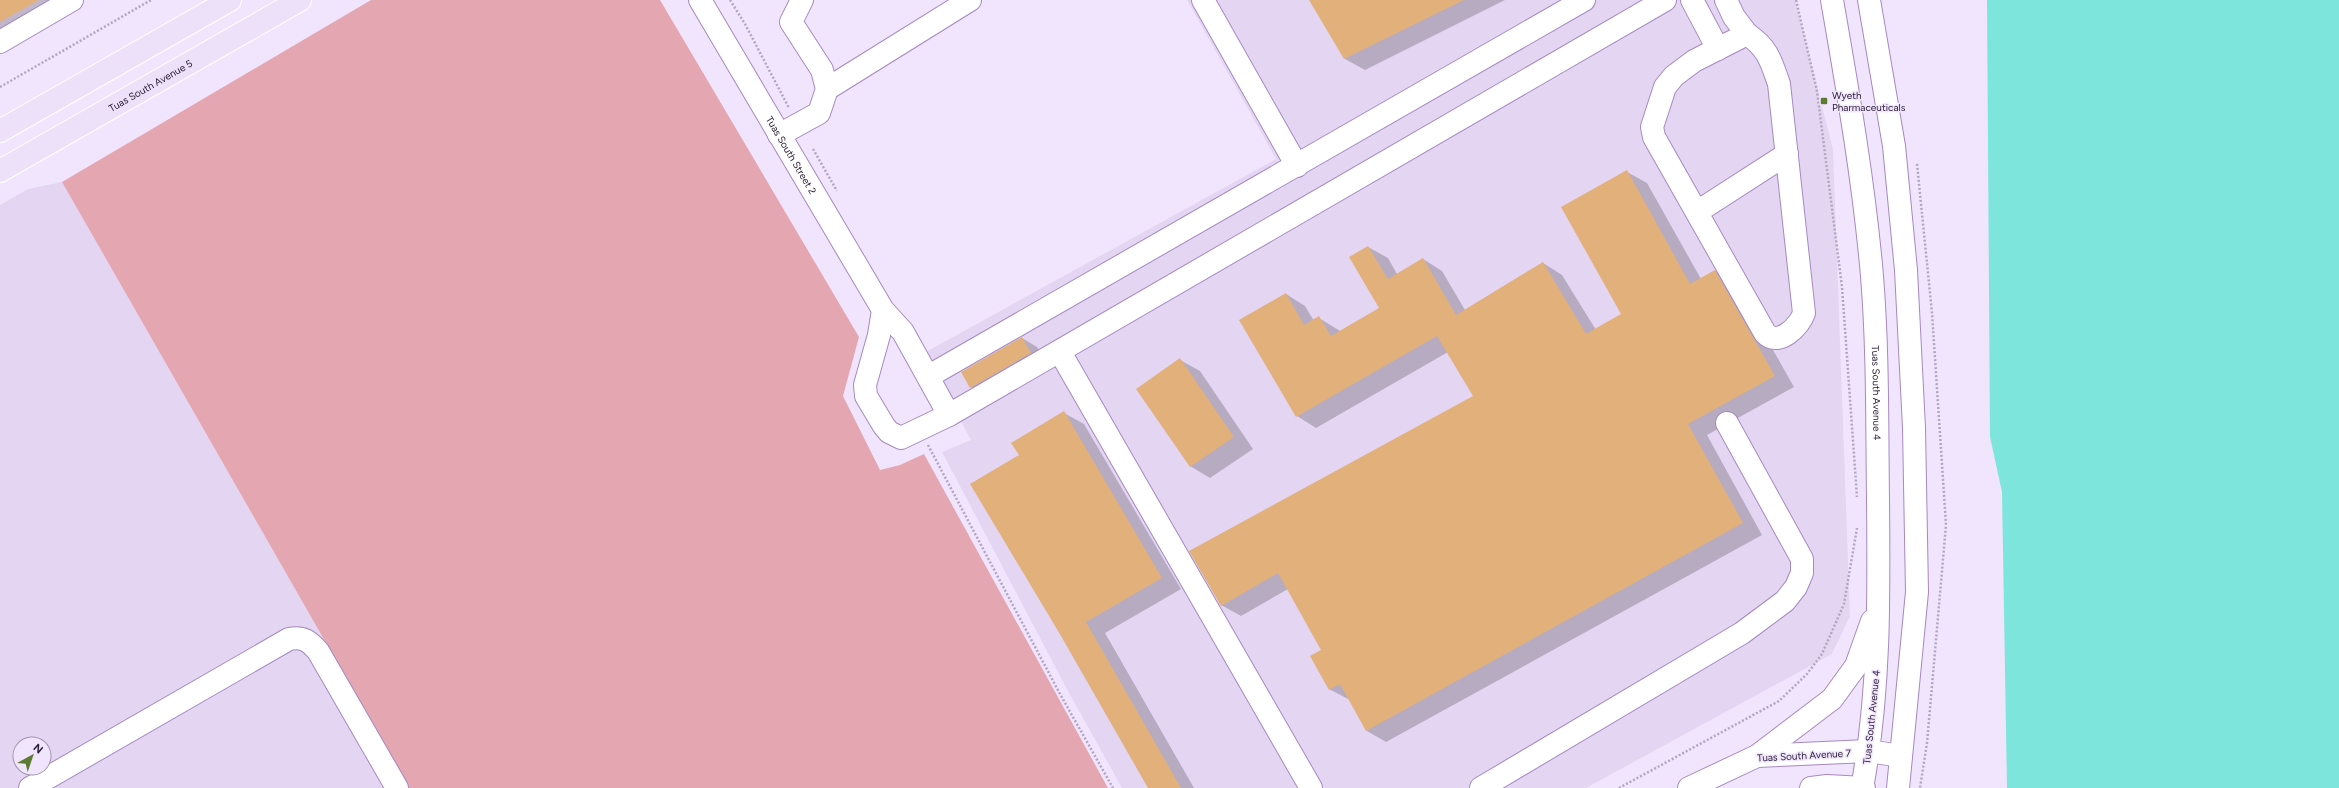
<svg xmlns="http://www.w3.org/2000/svg" width="2339" height="788" viewBox="0 0 2339 788" font-family="Figtree,sans-serif">
  <rect width="100%" height="100%" fill="#f1e5fe"/>
  <g fill="#e4d6f2" fill-rule="evenodd">
    <path d="M 1187,0 L 1795,0 L 1833,149 L 1850,616 L 1832,654 L 1586,788 L 1122,788 L 1069,693 L 942,452 L 971,440 L 924,353 L 1276,159 Z"/>
    <path d="M 62,182 L 409,788 L 0,788 L 0,205 L 28,189 ZM 20,744 L 44,744 L 44,768 L 20,768 Z"/>
  </g>
  <path fill="#e4a6b0" d="M 371,0 L 660,0 L 859,337 L 843,396 L 880,470 L 900,465 L 924,454 L 1108,788 L 409,788 L 62,182 Z"/>
  <path fill="#7de5dc" d="M 1987,0 L 2339,0 L 2339,788 L 2007,788 L 2002,492 L 1990,437 Z"/>
  <g fill="#0003">
    <path d="M 0,0 L 78,0 L 0,39 Z"/>
    <path d="M 1311,0 L 1505,0 L 1365,70 L 1345,59 Z"/>
    <path d="M 1627,172 L 1647,183 L 1701,279 L 1715,271 L 1735,283 L 1794,387 L 1707,435 L 1762,535 L 1386,742 L 1367,731 L 1350,700 L 1329,689 L 1322,650 L 1288,589 L 1241,616 L 1221,605 L 1474,396 L 1448,352 L 1316,428 L 1297,416 L 1286,294 L 1305,306 L 1314,321 L 1319,318 L 1340,331 L 1380,309 L 1368,247 L 1388,258 L 1397,274 L 1423,259 L 1442,271 L 1465,310 L 1543,263 L 1562,275 L 1596,330 L 1623,314 Z"/>
    <path d="M 1022,338 L 1037,347 L 1045,362 L 986,396 L 971,387 L 963,372 Z"/>
    <path d="M 1180,360 L 1200,371 L 1253,449 L 1210,478 L 1190,466 Z"/>
    <path d="M 1064,413 L 1084,424 L 1181,589 L 1105,633 L 1194,788 L 1149,788 L 1020,456 Z"/>
  </g>
  <g fill="#e1b07b">
    <path d="M 0,0 L 39,0 L 0,22 Z"/>
    <path d="M 1309,0 L 1464,0 L 1344,59 Z"/>
    <path d="M 1627,170 L 1690,284 L 1715,270 L 1775,376 L 1688,424 L 1743,523 L 1366,731 L 1340,684 L 1329,690 L 1310,656 L 1321,650 L 1278,573 L 1221,606 L 1189,551 L 1473,396 L 1437,336 L 1296,417 L 1239,320 L 1286,293 L 1304,325 L 1319,316 L 1331,336 L 1379,308 L 1349,257 L 1368,246 L 1388,279 L 1423,258 L 1456,315 L 1543,262 L 1586,334 L 1621,314 L 1561,207 Z"/>
    <path d="M 1022,337 L 1031,353 L 970,388 L 961,372 Z"/>
    <path d="M 1180,358 L 1234,437 L 1190,467 L 1136,389 Z"/>
    <path d="M 1064,411 L 1162,578 L 1086,622 L 1181,788 L 1148,788 L 1061,636 L 970,484 L 1019,455 L 1011,443 Z"/>
  </g>
  <g fill="none" stroke-linecap="round" stroke-linejoin="round">
    <defs>
      <g id="minor">
        <path id="s1" d="M 700,0 L 883,310 L 903,332 L 949,415 L 901,438 L 889,432 L 884,426 L 866,396 L 865,385 L 879,335 L 883,310"/>
        <path d="M 1203,0 L 1297,166"/>
        <path d="M 1692,0 L 1718,49"/>
        <path d="M 1726,0 L 1734,17 L 1747,34"/>
        <path id="s2" d="M 1832,0 C 1848,92 1864,183 1872,276 C 1878,350 1877,424 1878,499 C 1879,595 1880,692 1862,788"/>
        <path d="M 1869,0 L 1894,146 L 1906,270 L 1914,428 L 1917,592 L 1898,788"/>
        <path d="M 1747,34 C 1768,48 1771,61 1779,84 L 1804,313 C 1800,326 1778,348 1765,333 L 1654,137 L 1652,127 L 1665,87 L 1674,76 L 1694,61 Z"/>
        <path d="M 0,42 L 72,0"/>
        <path d="M 827,89 L 970,0"/>
        <path d="M 779,135 L 819,113 L 827,89 L 822,70 L 791,22 L 802,0"/>
        <path d="M 1697,212 L 1787,154"/>
        <path d="M 1060,352 L 1311,788"/>
        <path d="M 929,376 L 1584,0"/>
        <path d="M 949,415 L 1665,0"/>
        <path d="M 1757,756 L 1832,699 L 1856,666 L 1872,621"/>
        <path d="M 30,788 L 289,639 C 303,636 309,641 318,651 L 397,788"/>
        <path d="M 1481,788 L 1742,633 L 1785,601 L 1796,587 L 1802,573 L 1802,559 L 1727,423"/>
        <path d="M 1689,788 L 1757,756 L 1868,751 L 1901,756"/>
        <path d="M 1811,788 L 1827,786 L 1864,788"/>
      </g>
      <g id="major">
        <path d="M 0,131 L 230,0"/>
        <path id="s3" d="M 0,171 L 300,0"/>
      </g>
    </defs>
    <use href="#minor" stroke="#a688c2" stroke-width="24"/>
    <use href="#major" stroke="#fff" stroke-width="24"/>
    <g stroke="#b2a6bf" stroke-width="2.5" stroke-dasharray="2 2" stroke-linecap="butt">
      <path d="M 730,0 L 745,24 L 789,108"/>
      <path d="M 1796,0 L 1817,91 L 1842,287 L 1857,497"/>
      <path d="M 0,87 L 151,0"/>
      <path d="M 813,149 L 837,191"/>
      <path d="M 1917,164 L 1932,313 L 1946,525 L 1927,743 L 1920,788"/>
      <path d="M 928,445 L 1060,694 L 1113,788"/>
      <path d="M 1619,788 L 1779,701 L 1807,674 L 1822,654 L 1844,604 L 1857,528"/>
    </g>
    <use href="#minor" stroke="#fff" stroke-width="22"/>
    <use href="#major" stroke="#ede1f9" stroke-width="22"/>
  </g>
  <rect fill="#5e7c31" stroke="#f1e5fe" stroke-width="1.5" x="1820" y="97" width="8" height="8" rx="2"/>
  <g text-anchor="middle" stroke-width="3" stroke-linejoin="round" paint-order="stroke">
    <g font-size="10" fill="#281c33" stroke="#f1e5fe">
      <text dy="4" stroke="none"><textPath href="#s3" startOffset="173">Tuas South Avenue 5</textPath></text>
      <text dy="4" stroke="none"><textPath href="#s1" startOffset="180">Tuas South Street 2</textPath></text>
      <text dy="4" stroke="none"><textPath href="#s2" startOffset="396">Tuas South Avenue 4</textPath></text>
      <text transform="translate(1871 717) rotate(-84)" y="4">Tuas South Avenue 4</text>
      <text transform="translate(1804 755) rotate(-3)" y="4">Tuas South Avenue 7</text>
    </g>
    <g font-size="10" fill="#281c33" stroke="#f1e5fe" text-anchor="start">
      <text x="1832" y="99">Wyeth<tspan x="1832" dy="12">Pharmaceuticals</tspan></text>
    </g>
  </g>
  <g transform="translate(32 756) rotate(40)"><circle r="19" fill="#f1e5fe" stroke="#a195ad"/>
  <path d="M0-3L7 15L0 10L-7 15Z" fill="#5e7c31"/>
  <text y="-6" font-size="11" font-weight="bold" text-anchor="middle" fill="#281c33">N</text>
  </g>
</svg>
